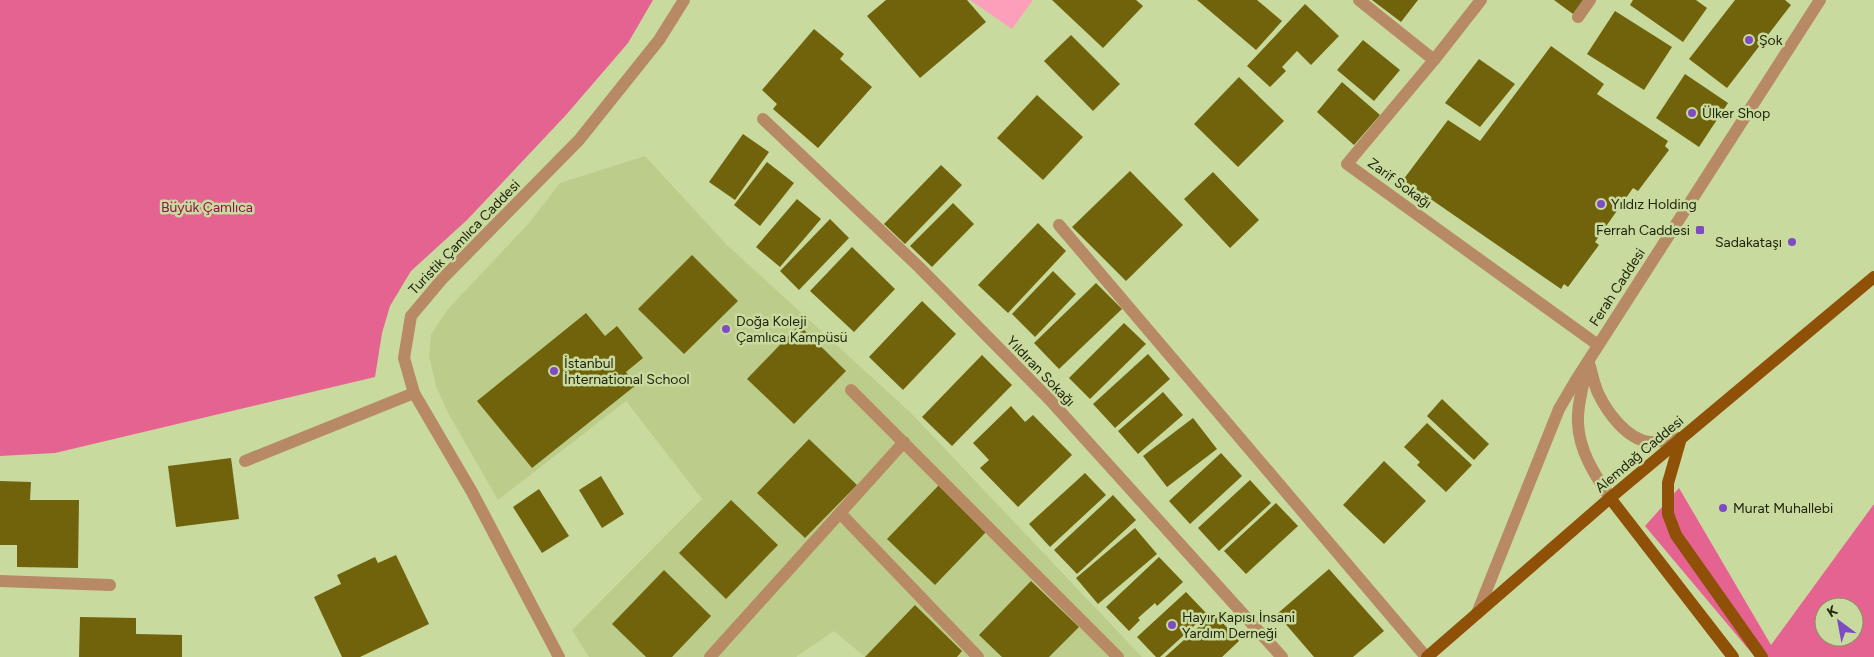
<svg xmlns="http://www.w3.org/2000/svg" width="1874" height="657" viewBox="0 0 1874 657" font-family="Figtree,sans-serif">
  <rect width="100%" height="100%" fill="#c9da9e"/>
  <path fill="#bccd8b" d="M 645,156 L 727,245 L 910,412 L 1142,657 L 865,657 L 834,631 L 796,657 L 589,657 L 572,630 L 702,499 L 626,401 L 498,500 L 447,411 L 436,386 L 429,356 L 431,334 L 448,309 L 529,223 L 560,183 Z"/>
  <path fill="#fd9ebb" d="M 970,0 L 1033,0 L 1012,29 Z"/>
  <g fill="#e46390" fill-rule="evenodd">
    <path d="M 0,0 L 653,0 L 628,43 L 566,115 L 467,220 L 411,271 L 390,306 L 382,333 L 375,377 L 55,453 L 0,456 Z"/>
    <path d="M 1679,488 L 1771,645 L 1874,504 L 1874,657 L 1755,657 L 1645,526 ZM 1824,607 L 1854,607 L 1854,637 L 1824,637 Z"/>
  </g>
  <g fill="#70630b">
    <path d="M 886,0 L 967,0 L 986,22 L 920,78 L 867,16 Z"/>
    <path d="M 1052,0 L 1136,0 L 1143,6 L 1103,48 Z"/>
    <path d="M 1197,0 L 1257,0 L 1282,21 L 1256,50 Z"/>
    <path d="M 1372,0 L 1418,0 L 1401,22 Z"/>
    <path d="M 1554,0 L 1584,0 L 1573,14 Z"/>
    <path d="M 1633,0 L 1696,0 L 1707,8 L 1683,42 L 1630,5 Z"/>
    <path d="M 1735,0 L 1785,0 L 1791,5 L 1727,88 L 1689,59 Z"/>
    <path d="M 1305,4 L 1339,36 L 1311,65 L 1297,51 L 1282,67 L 1286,71 L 1270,87 L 1247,66 Z"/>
    <path d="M 1615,11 L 1672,47 L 1644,90 L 1587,54 Z"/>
    <path d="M 814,29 L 844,54 L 840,59 L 872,87 L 818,148 L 773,109 L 777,104 L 762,90 Z"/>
    <path d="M 1071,35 L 1120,84 L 1093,111 L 1044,61 Z"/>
    <path d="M 1363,40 L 1400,70 L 1374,101 L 1337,70 Z"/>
    <path d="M 1551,46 L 1604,84 L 1597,94 L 1668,141 L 1665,146 L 1669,150 L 1638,191 L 1633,188 L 1595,242 L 1599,245 L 1568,287 L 1564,284 L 1561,289 L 1403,180 L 1448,120 L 1480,141 Z"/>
    <path d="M 1479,59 L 1515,84 L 1480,127 L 1445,103 Z"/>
    <path d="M 1685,74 L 1728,103 L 1699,147 L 1656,118 Z"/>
    <path d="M 1239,77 L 1284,121 L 1238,167 L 1194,124 Z"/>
    <path d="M 1342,82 L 1380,115 L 1354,145 L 1317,112 Z"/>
    <path d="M 1037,95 L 1083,137 L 1043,180 L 997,138 Z"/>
    <path d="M 743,134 L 769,152 L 735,200 L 709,182 Z"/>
    <path d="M 767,162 L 794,183 L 760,226 L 734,205 Z"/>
    <path d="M 941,165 L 962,185 L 905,244 L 884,224 Z"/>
    <path d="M 1130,171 L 1183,225 L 1126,281 L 1072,227 Z"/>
    <path d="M 1213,172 L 1259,220 L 1230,248 L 1184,199 Z"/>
    <path d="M 797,199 L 821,219 L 780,267 L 756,247 Z"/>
    <path d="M 953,203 L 974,224 L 932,267 L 910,246 Z"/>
    <path d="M 830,219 L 849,238 L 799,290 L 780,271 Z"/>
    <path d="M 1038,223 L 1066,251 L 1008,313 L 978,285 Z"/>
    <path d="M 852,247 L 895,289 L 854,332 L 810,291 Z"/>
    <path d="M 692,255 L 738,301 L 684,354 L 638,309 Z"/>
    <path d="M 1053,271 L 1076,294 L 1035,337 L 1012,314 Z"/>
    <path d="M 1096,283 L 1122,309 L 1059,369 L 1034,343 Z"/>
    <path d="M 922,301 L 956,334 L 903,390 L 869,357 Z"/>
    <path d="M 586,313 L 605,336 L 617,326 L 643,358 L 626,372 L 636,385 L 532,468 L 477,401 Z"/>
    <path d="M 1124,323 L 1146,344 L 1090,399 L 1069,378 Z"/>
    <path d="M 799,325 L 846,371 L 794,424 L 747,379 Z"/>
    <path d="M 1148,354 L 1170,379 L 1115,428 L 1093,404 Z"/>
    <path d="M 982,355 L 1012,385 L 952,446 L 922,417 Z"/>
    <path d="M 1163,392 L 1183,415 L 1138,454 L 1118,431 Z"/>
    <path d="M 1442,399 L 1489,444 L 1474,460 L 1427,416 Z"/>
    <path d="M 1011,406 L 1025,422 L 1033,415 L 1072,455 L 1018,507 L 980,468 L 989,460 L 973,443 Z"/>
    <path d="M 1193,418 L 1217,449 L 1167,487 L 1143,456 Z"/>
    <path d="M 1427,423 L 1472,465 L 1446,492 L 1417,465 L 1420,462 L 1404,447 Z"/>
    <path d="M 809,439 L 857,485 L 805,538 L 757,493 Z"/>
    <path d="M 1221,453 L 1242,476 L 1190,524 L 1169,501 Z"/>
    <path d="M 231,458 L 239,519 L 176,527 L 168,466 Z"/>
    <path d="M 1384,461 L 1426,501 L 1384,544 L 1343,505 Z"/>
    <path d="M 1085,473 L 1106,495 L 1050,547 L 1029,524 Z"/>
    <path d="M 601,476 L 624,514 L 602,528 L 579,490 Z"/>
    <path d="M 1250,480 L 1271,503 L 1219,551 L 1198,528 Z"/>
    <path d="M 0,481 L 31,482 L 30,500 L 79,500 L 78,568 L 17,567 L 17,545 L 0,545 Z"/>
    <path d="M 939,485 L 987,531 L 935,585 L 887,539 Z"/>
    <path d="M 539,489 L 569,536 L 542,553 L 513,507 Z"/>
    <path d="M 1113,495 L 1136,520 L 1077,574 L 1054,550 Z"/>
    <path d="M 731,500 L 778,545 L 726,599 L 679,553 Z"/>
    <path d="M 1276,503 L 1298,526 L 1246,574 L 1224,551 Z"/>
    <path d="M 1135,528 L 1157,554 L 1098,604 L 1076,578 Z"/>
    <path d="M 396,555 L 429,624 L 360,657 L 342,657 L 314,597 L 341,584 L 337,575 L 375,557 L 378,563 Z"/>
    <path d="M 1159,557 L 1183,582 L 1157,606 L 1155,603 L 1138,618 L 1140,620 L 1129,631 L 1106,607 Z"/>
    <path d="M 1329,569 L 1384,631 L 1353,657 L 1314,657 L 1277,614 Z"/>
    <path d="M 664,570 L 711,616 L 672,657 L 646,657 L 612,624 Z"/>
    <path d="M 1031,581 L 1079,627 L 1049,657 L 1002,657 L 979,635 Z"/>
    <path d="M 1186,592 L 1207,614 L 1160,657 L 1156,657 L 1137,637 Z"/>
    <path d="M 915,605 L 962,651 L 957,657 L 865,657 Z"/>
    <path d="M 1214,613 L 1239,641 L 1222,657 L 1165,657 Z"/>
    <path d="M 80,617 L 136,618 L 136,634 L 182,635 L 182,657 L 79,657 Z"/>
  </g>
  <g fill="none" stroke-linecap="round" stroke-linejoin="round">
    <g stroke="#b78a65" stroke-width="12">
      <path d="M 1059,225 L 1426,657"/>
      <path d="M 851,390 L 1118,657"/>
      <path d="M 245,461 L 414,393"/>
      <path d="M 840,513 L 978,657"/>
      <path d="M 710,657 L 904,442"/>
    </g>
    <g stroke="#b78a65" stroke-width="12">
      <path d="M 1359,0 L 1434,60 L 1347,164 L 1598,345"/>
      <path d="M 1578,17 L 1590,0"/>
      <path d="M 1434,60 L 1481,0"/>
      <path d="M 763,119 L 919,267 L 1049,399 L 1282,657"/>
      <path d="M 0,581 L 110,585"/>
      <path d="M 559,657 L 472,492 L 414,393 L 404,358 L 411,316 L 443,278 L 579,140 L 659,40 L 684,0"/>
    </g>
    <g stroke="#b78a65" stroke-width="12">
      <path d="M 1589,363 C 1592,373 1594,384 1598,393 C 1607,412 1627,440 1650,442 C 1660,442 1671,439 1681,438"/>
      <path d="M 1587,368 C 1583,386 1577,405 1578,423 C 1579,451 1595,475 1610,498"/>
      <path d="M 1478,611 L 1559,409 L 1576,380 L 1820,0"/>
    </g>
    <g stroke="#8f5007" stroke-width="12">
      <path d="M 1681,438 L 1668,483 L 1668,514 L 1676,535 L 1762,657"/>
      <path d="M 1610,498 L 1733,657"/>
      <path d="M 1427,657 L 1610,498 L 1874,277"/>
    </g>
  </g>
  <g fill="#7f4bc2" stroke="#c9da9e" stroke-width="2">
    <circle cx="1749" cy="40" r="5"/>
    <circle cx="1692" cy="113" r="5"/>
    <circle cx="1601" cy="204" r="5"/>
    <rect x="1695" y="225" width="10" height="10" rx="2.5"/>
    <circle cx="1792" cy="242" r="5"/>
    <circle cx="726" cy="329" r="5"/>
    <circle cx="554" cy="371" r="5"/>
    <circle cx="1723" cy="508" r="5"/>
    <circle cx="1172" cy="625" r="5"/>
  </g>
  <g text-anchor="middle" stroke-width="5" stroke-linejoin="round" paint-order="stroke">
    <g font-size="14" fill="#20250e" stroke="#c9da9e" text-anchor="start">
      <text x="1759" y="45">Şok</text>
      <text x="1702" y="118">Ülker Shop</text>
      <text x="1611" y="209">Yıldız Holding</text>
      <text x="1690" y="235" text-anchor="end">Ferrah Caddesi</text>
      <text x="1782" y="247" text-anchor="end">Sadakataşı</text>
      <text x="736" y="326">Doğa Koleji<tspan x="736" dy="16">Çamlıca Kampüsü</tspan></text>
      <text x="564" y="368">İstanbul<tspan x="564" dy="16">İnternational School</tspan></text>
      <text x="1733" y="513">Murat Muhallebi</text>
      <text x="1182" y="622">Hayır Kapısı İnsani<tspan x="1182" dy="16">Yardım Derneği</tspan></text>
    </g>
    <g font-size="14" fill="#20250e" stroke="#c9da9e">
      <text transform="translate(1400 183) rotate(36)" y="5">Zarif Sokağı</text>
      <text transform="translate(464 237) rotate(-46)" y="5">Turistik Çamlıca Caddesi</text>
      <text transform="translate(1617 287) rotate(-57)" y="5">Ferah Caddesi</text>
      <text transform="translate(1041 371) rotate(46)" y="5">Yıldıran Sokağı</text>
      <text transform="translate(1639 454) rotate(-40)" y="5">Alemdağ Caddesi</text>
    </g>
    <g font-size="14" fill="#8c144a" stroke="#c9da9e">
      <text x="207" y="212">Büyük Çamlıca</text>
    </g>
  </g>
  <g transform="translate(1839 622) rotate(328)"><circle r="24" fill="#c9da9e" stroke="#859264"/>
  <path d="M0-4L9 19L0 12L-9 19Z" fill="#7f4bc2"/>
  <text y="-8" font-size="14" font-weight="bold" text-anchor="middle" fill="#20250e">K</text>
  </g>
</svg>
